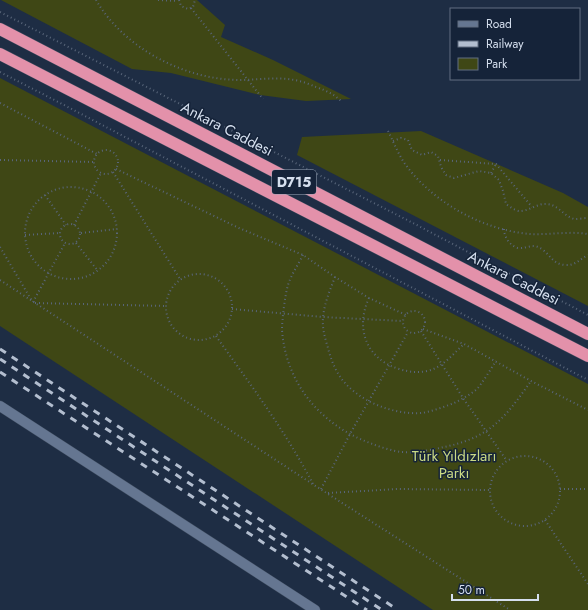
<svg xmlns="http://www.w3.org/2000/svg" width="588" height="610" viewBox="0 0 588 610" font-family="Jost,sans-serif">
  <rect width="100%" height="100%" fill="#1e2d44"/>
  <g fill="#3f4715">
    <path d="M 1,0 L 197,0 L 225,25 L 221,37 L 273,60 L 351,99 L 306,101 L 260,95 L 171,73 L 132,69 Z"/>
    <path d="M 0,78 L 588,384 L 588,610 L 433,610 L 0,326 Z"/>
    <path d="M 421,131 L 563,193 L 588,207 L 588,306 L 297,155 L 302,137 Z"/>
  </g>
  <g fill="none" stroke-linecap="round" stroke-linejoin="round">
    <defs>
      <path id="secondary" d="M 0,406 L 315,610"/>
      <g id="highway">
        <path d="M 0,29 L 588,334"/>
        <path d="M 0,54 L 588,356"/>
      </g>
    </defs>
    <use href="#secondary" stroke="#3d4a5d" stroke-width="11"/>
    <use href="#highway" stroke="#3d4a5d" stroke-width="13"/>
    <g stroke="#59667a" stroke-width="2" stroke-dasharray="1 3" stroke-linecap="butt">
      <path d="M 96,0 C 124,48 183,79 238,80 C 258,80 279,76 299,81 C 305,82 311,85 316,87 C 327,91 334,94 342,102"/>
      <path d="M 158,0 L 178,1"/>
      <path d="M 179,0 L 181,6 L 188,9 L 193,7 L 195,0"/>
      <path d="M 191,8 L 263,99"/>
      <path d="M 0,12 L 411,222 L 588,315"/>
      <path d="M 0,72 L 66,106 L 588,380"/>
      <path d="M 0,103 L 97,154"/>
      <path d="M 388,131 C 393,141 397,151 403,161 C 430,201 482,230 530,234 C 549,235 569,231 588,234"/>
      <path d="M 393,141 L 401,138 L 408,140 L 412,150 L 422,155 L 431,152 L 438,156 L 441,167 L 446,175 L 454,178 L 479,171 L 491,173 L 499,180 L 503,191 L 506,204 C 509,206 515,211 520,211 C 529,211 538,203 547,204 C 559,205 564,217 575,219 C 579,219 584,218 588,218"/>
      <circle cx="106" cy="162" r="12"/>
      <path d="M 0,160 L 94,162"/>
      <path d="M 440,160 L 496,164 L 532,207"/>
      <path d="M 116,169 L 239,228 L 303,255 L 335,277 L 369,298 L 406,315"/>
      <path d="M 113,172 L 180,279"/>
      <path d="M 491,173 L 496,164"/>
      <circle cx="71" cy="233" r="46"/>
      <path d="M 45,195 L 66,225"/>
      <circle cx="70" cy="234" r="10"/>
      <path d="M 74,225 L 101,173"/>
      <path d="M 504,229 C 504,237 510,246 518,248 C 528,249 533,242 543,250 C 551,256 553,264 565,265 C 575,266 580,259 588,255"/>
      <path d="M 81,233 L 117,229"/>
      <path d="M 25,235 L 60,233"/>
      <path d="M 76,243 L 98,271"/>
      <path d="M 0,247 L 32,301"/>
      <path d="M 303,255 C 298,265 291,275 288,285 C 285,295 282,320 282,330 C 286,384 321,425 370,443 C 380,447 392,451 402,452 C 416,453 431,450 444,447 C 459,444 474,439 486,431 C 505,419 518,399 531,381"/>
      <circle cx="199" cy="307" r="33"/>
      <path d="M 335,277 C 330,290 324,304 323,318 C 322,328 325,338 328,348 C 331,360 336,373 345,383 C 363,403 395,415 422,413 C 433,411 444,407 454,403 C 462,399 470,395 477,389 C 484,381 490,370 496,361"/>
      <path d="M 0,280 L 314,485 L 510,610"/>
      <path d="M 369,298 C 355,328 366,359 399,369 C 409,372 417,373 427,371 C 442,368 453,354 464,344"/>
      <path d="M 33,302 L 65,243"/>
      <path d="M 35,303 L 166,306"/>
      <path d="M 232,309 L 323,317 L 403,321"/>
      <circle cx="414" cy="322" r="11"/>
      <path d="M 423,329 L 464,344 L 531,381 L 588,410"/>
      <path d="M 421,331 L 463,398 L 507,461"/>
      <path d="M 216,336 C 250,384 286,432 313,484"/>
      <circle cx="525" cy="491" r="35"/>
      <path d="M 321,489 L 350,434 L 408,332"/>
      <path d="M 560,489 L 588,489"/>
      <path d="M 328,493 L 398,489 L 491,490"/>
      <path d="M 545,520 L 588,584"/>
    </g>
    <use href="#secondary" stroke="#657691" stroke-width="10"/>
    <use href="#highway" stroke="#e391aa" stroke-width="12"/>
    <g stroke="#b3becf" stroke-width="3" stroke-dasharray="7 7" stroke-linecap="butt">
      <path d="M 0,349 L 398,610"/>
      <path d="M 0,359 L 382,610"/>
      <path d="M 0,372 L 367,610"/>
    </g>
  </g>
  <g text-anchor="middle" stroke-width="3" stroke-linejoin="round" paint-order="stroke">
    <rect fill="#152339" stroke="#9ba7b8" stroke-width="1" x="272" y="170" width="44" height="24" rx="3"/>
    <g font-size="14" font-weight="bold" fill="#d5dfee">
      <text x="294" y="187">D715</text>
    </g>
    <g font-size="15" fill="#d5dfee" stroke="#152339">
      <text transform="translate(227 129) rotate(27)" y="5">Ankara Caddesi</text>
      <text transform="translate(514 278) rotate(27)" y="5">Ankara Caddesi</text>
    </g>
    <g font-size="15" fill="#c9d984" stroke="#152339">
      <text x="454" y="461">Türk Yıldızları<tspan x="454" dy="17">Parkı</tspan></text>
    </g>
  </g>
  <rect x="450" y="8" width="130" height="72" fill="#152339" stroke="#626e81"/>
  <rect x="458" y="21" width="20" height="6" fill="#657691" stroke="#626e81"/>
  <text x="486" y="28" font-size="12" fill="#d5dfee">Road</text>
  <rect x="458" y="41" width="20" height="6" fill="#b3becf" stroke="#626e81"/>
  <text x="486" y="48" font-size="12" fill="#d5dfee">Railway</text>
  <rect x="458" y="58" width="20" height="12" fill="#3f4715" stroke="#626e81"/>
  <text x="486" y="68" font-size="12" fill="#d5dfee">Park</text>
  <path d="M452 594v6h86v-6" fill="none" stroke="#d5dfee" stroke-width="2"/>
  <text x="458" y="594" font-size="12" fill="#d5dfee" stroke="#152339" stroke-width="3" paint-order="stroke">50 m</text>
</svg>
